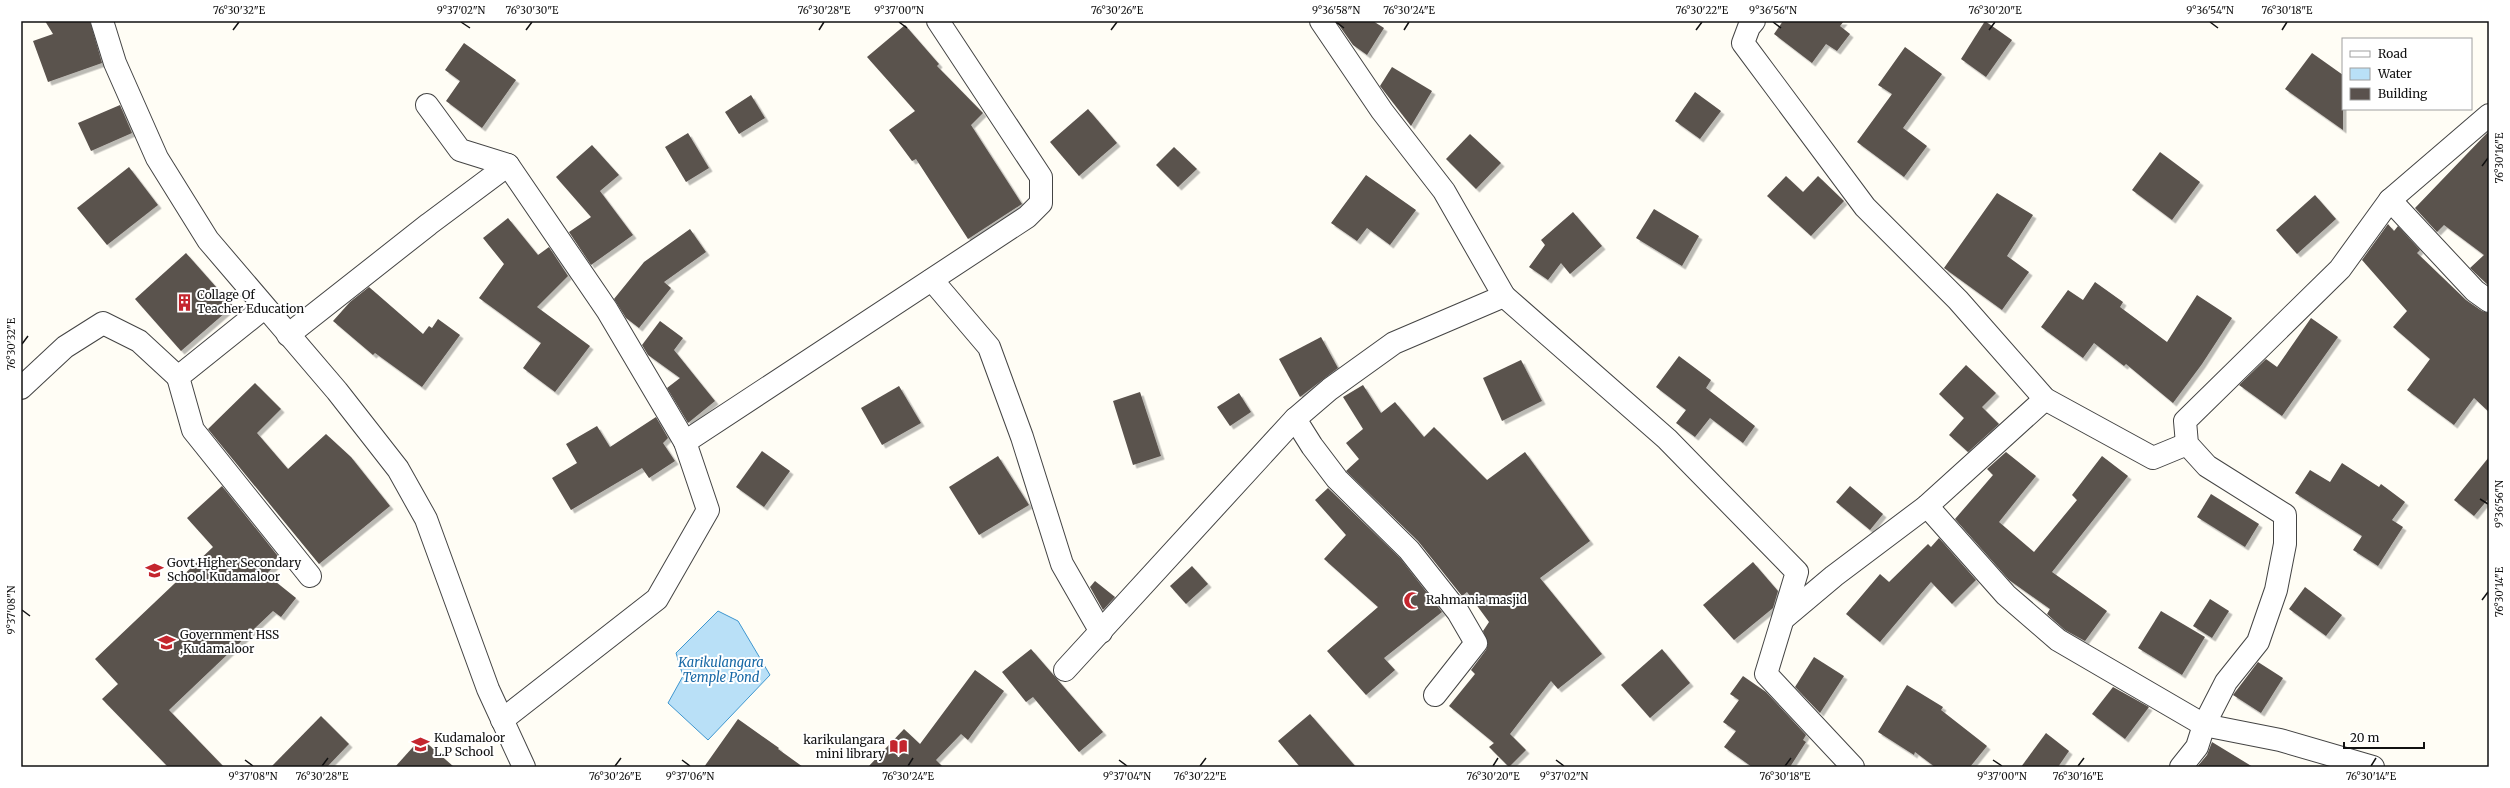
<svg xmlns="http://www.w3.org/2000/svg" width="2510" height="788" viewBox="0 0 2510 788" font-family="Merriweather,serif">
  <defs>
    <filter id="shadow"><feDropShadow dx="3.5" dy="3.5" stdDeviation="0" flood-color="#0004"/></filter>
  </defs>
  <rect width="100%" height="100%" fill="#fffdf5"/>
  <path fill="#b9e0f7" stroke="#3f96cf" d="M 718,611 L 738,621 L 770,675 L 708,740 L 668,703 L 683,676 L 676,653 Z"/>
  <g fill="#5a524d" filter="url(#shadow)">
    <path d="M 45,21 L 90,21 L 102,63 L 48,82 L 33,41 L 53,34 Z"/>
    <path d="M 1336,21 L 1373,21 L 1384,28 L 1367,55 L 1353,45 Z"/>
    <path d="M 1783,21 L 1844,21 L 1840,26 L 1850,34 L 1837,51 L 1826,44 L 1812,63 L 1774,34 Z"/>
    <path d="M 1985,21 L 2012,40 L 1986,77 L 1961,59 Z"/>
    <path d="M 905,25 L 939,64 L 937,66 L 983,113 L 971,125 L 1022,204 L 968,239 L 916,159 L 912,161 L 889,130 L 915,111 L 867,57 Z"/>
    <path d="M 464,43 L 516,80 L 482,128 L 446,101 L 460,81 L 445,70 Z"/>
    <path d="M 1905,47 L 1942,74 L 1903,128 L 1927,146 L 1904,177 L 1857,142 L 1892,94 L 1878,85 Z"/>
    <path d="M 2312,53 L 2343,75 L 2343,130 L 2285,89 Z"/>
    <path d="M 1392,67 L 1432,91 L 1411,126 L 1380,86 Z"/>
    <path d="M 1695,92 L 1721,111 L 1700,139 L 1675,121 Z"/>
    <path d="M 751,95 L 765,118 L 739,134 L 725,112 Z"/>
    <path d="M 120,105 L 132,133 L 91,151 L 78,123 Z"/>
    <path d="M 1088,109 L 1117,143 L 1079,176 L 1050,142 Z"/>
    <path d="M 2489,131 L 2489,286 L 2470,268 L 2484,255 L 2444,225 L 2437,232 L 2415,208 Z"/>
    <path d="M 688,133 L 709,168 L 686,182 L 665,147 Z"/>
    <path d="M 1470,134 L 1501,163 L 1476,189 L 1446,159 Z"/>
    <path d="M 592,145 L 619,175 L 600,191 L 633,235 L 591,265 L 569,232 L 591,217 L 556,177 Z"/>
    <path d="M 1174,147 L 1197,169 L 1178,187 L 1156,165 Z"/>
    <path d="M 2160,152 L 2200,182 L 2172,220 L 2132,190 Z"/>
    <path d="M 129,167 L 158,205 L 107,245 L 77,208 Z"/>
    <path d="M 1366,175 L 1416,210 L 1390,245 L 1367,228 L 1357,241 L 1331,223 Z"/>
    <path d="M 1786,176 L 1803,192 L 1818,176 L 1844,201 L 1811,236 L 1767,196 Z"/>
    <path d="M 1997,193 L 2033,215 L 2007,256 L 2029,272 L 2002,310 L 1944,268 Z"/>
    <path d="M 2315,195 L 2336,219 L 2297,254 L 2276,230 Z"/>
    <path d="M 1654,209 L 1699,236 L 1682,266 L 1636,238 Z"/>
    <path d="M 1573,212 L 1602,246 L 1570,274 L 1561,263 L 1548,280 L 1529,267 L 1545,245 L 1541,240 Z"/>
    <path d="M 508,218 L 538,255 L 549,247 L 568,276 L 537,307 L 590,346 L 555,392 L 523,368 L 541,343 L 479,298 L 504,264 L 483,238 Z"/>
    <path d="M 2388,224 L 2394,231 L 2398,226 L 2420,250 L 2417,253 L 2466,300 L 2482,311 L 2489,313 L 2489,412 L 2474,398 L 2454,425 L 2407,390 L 2430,359 L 2393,327 L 2407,311 L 2362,260 Z"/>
    <path d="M 690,229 L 706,252 L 664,282 L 671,288 L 639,328 L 626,318 L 614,299 L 644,262 Z"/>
    <path d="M 186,253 L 233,306 L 181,351 L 135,299 Z"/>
    <path d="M 2095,282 L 2123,302 L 2120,307 L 2167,342 L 2197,295 L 2232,318 L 2202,364 L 2173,403 L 2126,364 L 2124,366 L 2094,343 L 2083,358 L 2041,327 L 2068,290 L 2083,300 Z"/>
    <path d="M 369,287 L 423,334 L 429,326 L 432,328 L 438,319 L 460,335 L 422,387 L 375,353 L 373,355 L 333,321 L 350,302 Z"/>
    <path d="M 2311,318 L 2338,337 L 2282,416 L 2239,385 L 2266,359 L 2277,367 Z"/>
    <path d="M 660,321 L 683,338 L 674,350 L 715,401 L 688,423 L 667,388 L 680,378 L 648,355 L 642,345 Z"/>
    <path d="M 1321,337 L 1338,368 L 1300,397 L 1279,359 Z"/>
    <path d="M 1679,356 L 1711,380 L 1706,388 L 1755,426 L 1743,443 L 1710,418 L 1695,437 L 1676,423 L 1686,410 L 1656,387 Z"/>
    <path d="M 1521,360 L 1542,401 L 1502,421 L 1483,378 Z"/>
    <path d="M 1966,365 L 1996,393 L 1982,407 L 1999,424 L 1968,452 L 1949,435 L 1964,418 L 1939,394 Z"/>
    <path d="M 255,383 L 281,409 L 257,433 L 288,469 L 326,434 L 351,457 L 390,506 L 319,564 L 208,429 Z"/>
    <path d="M 1363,385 L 1381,413 L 1395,402 L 1424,437 L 1434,427 L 1487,480 L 1525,452 L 1590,541 L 1540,578 L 1602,654 L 1558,689 L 1551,681 L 1510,734 L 1526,750 L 1509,767 L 1489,747 L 1494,743 L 1449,706 L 1475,674 L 1471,670 L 1486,650 L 1488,643 L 1483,631 L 1489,622 L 1467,592 L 1462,596 L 1418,541 L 1346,471 L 1359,459 L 1346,443 L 1363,429 L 1343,397 Z"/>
    <path d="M 899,386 L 921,423 L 882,445 L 861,408 Z"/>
    <path d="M 1140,392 L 1161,456 L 1133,465 L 1113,401 Z"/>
    <path d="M 1239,393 L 1251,412 L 1230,426 L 1217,407 Z"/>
    <path d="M 656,417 L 668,438 L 663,443 L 675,461 L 649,478 L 642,468 L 571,510 L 552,478 L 577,463 L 566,444 L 597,426 L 610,447 Z"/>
    <path d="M 762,451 L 790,471 L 764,507 L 736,487 Z"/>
    <path d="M 2006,452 L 2036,476 L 1999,522 L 2034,552 L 2077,500 L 2072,495 L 2102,456 L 2128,476 L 2052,572 L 2107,611 L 2085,641 L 2065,630 L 2047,614 L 2050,609 L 2009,580 L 1955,519 L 1993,475 L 1987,469 Z"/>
    <path d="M 998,456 L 1029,505 L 979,535 L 949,487 Z"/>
    <path d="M 2489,457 L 2489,498 L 2474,516 L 2454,500 Z"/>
    <path d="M 2342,463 L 2379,487 L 2381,484 L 2405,502 L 2392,520 L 2403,527 L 2378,566 L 2353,550 L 2362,536 L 2295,493 L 2310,470 L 2330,482 Z"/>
    <path d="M 222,486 L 281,560 L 266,574 L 296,598 L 281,617 L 273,611 L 169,710 L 224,767 L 168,767 L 102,699 L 118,684 L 95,659 L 213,547 L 187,518 Z"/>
    <path d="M 1850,486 L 1883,514 L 1870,530 L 1836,502 Z"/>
    <path d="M 1328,488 L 1400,558 L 1442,612 L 1384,658 L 1395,670 L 1366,695 L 1327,651 L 1378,607 L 1324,559 L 1346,535 L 1315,500 Z"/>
    <path d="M 2211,494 L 2259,524 L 2245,547 L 2197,517 Z"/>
    <path d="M 1939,538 L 1976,580 L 1952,604 L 1931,582 L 1880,642 L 1846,614 L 1880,574 L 1889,582 L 1928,544 L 1931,547 Z"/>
    <path d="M 1753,562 L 1778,591 L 1773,608 L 1734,640 L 1703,605 Z"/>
    <path d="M 1192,566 L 1208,584 L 1186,604 L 1170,586 Z"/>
    <path d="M 1095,581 L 1115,597 L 1103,610 L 1090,587 Z"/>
    <path d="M 2305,587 L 2342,615 L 2326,636 L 2289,609 Z"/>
    <path d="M 2210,599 L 2229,611 L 2212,638 L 2193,626 Z"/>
    <path d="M 2161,611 L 2205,637 L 2182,675 L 2138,648 Z"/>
    <path d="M 1031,649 L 1103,732 L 1079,752 L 1033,697 L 1026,702 L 1002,672 Z"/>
    <path d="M 1662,649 L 1690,683 L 1650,718 L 1621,685 Z"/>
    <path d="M 1814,657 L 1844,676 L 1820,713 L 1795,687 Z"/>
    <path d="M 2258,662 L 2283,678 L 2261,713 L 2233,695 Z"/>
    <path d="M 975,670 L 1004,691 L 968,740 L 961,734 L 936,760 L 943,767 L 868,767 L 904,729 L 920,744 Z"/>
    <path d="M 1743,676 L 1766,692 L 1806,735 L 1803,740 L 1806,742 L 1790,767 L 1752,767 L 1724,747 L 1736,731 L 1723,722 L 1739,700 L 1730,694 Z"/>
    <path d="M 1907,685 L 1943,707 L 1941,710 L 1987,746 L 1970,767 L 1935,767 L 1915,752 L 1914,755 L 1878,732 Z"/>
    <path d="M 2113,687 L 2149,707 L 2125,739 L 2092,714 Z"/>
    <path d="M 1310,714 L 1356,767 L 1300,767 L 1278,741 Z"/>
    <path d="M 321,716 L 349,744 L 327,767 L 271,767 Z"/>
    <path d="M 738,719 L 779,748 L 778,749 L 803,767 L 704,767 Z"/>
    <path d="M 2046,733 L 2069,751 L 2058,767 L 2021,767 Z"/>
    <path d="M 421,738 L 454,767 L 395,767 Z"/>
    <path d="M 2212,742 L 2253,767 L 2197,767 L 2207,755 Z"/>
  </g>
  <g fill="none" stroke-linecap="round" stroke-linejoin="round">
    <defs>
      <g id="minor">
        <path d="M 102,21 L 115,63 L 157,158 L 208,240 L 337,391 L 398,469 L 426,519 L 488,689 L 524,767"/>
        <path d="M 1321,21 L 1382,111 L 1444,191 L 1504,296 L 1394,343 L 1330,389 L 1295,419 L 1312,446 L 1337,479 L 1409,550 L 1458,612 L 1476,643 L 1435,695"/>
        <path d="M 1754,21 L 1749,27 L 1743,43 L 1865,207 L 1958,300 L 2045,399 L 2153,458 L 2187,444"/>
        <path d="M 2390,200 L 2475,291 L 2489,301"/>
        <path d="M 932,280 L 989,347 L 1022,437 L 1062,564 L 1101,632"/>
        <path d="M 1504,296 L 1667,439 L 1797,572 L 1766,674 L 1853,767"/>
        <path d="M 264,308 L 178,377 L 193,430 L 310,576"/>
        <path d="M 288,335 L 429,224 L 508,165 L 460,150 L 427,105"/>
        <path d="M 21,388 L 65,347 L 103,323 L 139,341 L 178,377"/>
        <path d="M 685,442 L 1027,217 L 1041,203 L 1041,177 L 938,21"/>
        <path d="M 1927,506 L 2006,595 L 2058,640 L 2204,725 L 2280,740 L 2373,767"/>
        <path d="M 1784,618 L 1834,576 L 1927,506 L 2045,399"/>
        <path d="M 1065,670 L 1295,419"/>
        <path d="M 502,720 L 657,599 L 708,510 L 685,442 L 607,310 L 508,165"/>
        <path d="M 2181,767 L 2197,747 L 2204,725 L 2226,682 L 2258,642 L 2276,590 L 2285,544 L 2285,515 L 2207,466 L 2187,444 L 2185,421 L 2340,269 L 2390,200 L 2489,115"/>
      </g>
    </defs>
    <use href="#minor" stroke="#444" stroke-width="24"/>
    <use href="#minor" stroke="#fff" stroke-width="22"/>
  </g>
  <path fill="none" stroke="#111" stroke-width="1.5" d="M 461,22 L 470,28M 899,22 L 907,28M 1336,22 L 1344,28M 1773,22 L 1781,28M 2210,22 L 2218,28M 233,30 L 239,22M 526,30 L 532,22M 819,30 L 824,22M 1111,30 L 1117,22M 1404,30 L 1409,22M 1696,30 L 1702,22M 1989,30 L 1995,22M 2282,30 L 2287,22M 2482,166 L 2488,158M 22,344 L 28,336M 2480,499 L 2488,504M 2482,600 L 2488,592M 22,610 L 30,616M 245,760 L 253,766M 682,760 L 690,766M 1119,760 L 1127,766M 1556,760 L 1564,766M 1993,760 L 2002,766M 322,766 L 328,758M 615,766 L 621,758M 908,766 L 913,758M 1200,766 L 1206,758M 1493,766 L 1498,758M 1785,766 L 1791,758M 2078,766 L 2084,758M 2371,766 L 2376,758"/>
  <defs>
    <symbol id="building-bare" viewBox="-9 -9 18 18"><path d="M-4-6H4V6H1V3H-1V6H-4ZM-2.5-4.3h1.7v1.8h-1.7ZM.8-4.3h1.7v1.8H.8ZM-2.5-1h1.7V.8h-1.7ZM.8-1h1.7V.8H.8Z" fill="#c4262e" stroke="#fff" stroke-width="2.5" paint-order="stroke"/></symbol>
    <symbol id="school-bare" viewBox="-9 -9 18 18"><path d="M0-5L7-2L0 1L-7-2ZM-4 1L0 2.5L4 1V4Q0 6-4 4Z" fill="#c4262e" stroke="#fff" stroke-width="2.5" paint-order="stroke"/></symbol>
    <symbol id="mosque-bare" viewBox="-9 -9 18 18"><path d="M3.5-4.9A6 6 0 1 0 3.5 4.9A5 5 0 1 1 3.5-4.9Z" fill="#c4262e" stroke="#fff" stroke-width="2.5" paint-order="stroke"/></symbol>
    <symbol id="library-bare" viewBox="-9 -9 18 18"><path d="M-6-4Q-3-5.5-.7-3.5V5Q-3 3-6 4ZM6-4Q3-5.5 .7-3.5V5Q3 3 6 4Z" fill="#c4262e" stroke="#fff" stroke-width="2.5" paint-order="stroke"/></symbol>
  </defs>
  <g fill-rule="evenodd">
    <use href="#building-bare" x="172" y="290" width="25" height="25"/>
    <use href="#school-bare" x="142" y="558" width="25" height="25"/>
    <use href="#mosque-bare" x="1400" y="588" width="25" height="25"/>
    <use href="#school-bare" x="154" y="630" width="25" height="25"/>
    <use href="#school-bare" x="408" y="732" width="25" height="25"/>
    <use href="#library-bare" x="886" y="734" width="25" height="25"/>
  </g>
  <g text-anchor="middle" stroke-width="4" stroke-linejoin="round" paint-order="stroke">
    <g font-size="12" fill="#111" stroke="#fff" text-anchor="start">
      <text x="197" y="299">Collage Of<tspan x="197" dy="14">Teacher Education</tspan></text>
      <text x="167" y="567">Govt Higher Secondary<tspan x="167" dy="14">School Kudamaloor</tspan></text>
      <text x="1426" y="604">Rahmania masjid</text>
      <text x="180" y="639">Government HSS<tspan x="180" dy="14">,Kudamaloor</tspan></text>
      <text x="434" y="742">Kudamaloor<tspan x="434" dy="14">L.P School</tspan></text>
      <text x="885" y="744" text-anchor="end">karikulangara<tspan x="885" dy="14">mini library</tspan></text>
    </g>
    <g font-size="13" font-style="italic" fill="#1768a6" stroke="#fff">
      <text x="721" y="667">Karikulangara<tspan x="721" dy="15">Temple Pond</tspan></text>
    </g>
  </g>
  <rect width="2510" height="788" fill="none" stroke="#ffffff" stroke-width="44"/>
  <rect x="2342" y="38" width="130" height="72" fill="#ffffff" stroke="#a0a0a0"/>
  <rect x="2350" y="51" width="20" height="6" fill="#ffffff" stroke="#a0a0a0"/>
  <text x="2378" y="58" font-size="12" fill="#111111">Road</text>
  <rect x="2350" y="68" width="20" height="12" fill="#b9e0f7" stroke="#a0a0a0"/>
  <text x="2378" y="78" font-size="12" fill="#111111">Water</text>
  <rect x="2350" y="88" width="20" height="12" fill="#5a524d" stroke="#a0a0a0"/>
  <text x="2378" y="98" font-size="12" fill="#111111">Building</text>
  <path d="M2344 742v6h80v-6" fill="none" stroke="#111111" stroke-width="2"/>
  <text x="2350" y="742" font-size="12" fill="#111111" stroke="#ffffff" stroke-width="3" paint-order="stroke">20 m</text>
  <rect x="22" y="22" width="2466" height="744" fill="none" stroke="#111" stroke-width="1.5"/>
  <g font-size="10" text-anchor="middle" fill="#111">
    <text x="239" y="14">76°30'32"E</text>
    <text x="461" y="14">9°37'02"N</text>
    <text x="532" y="14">76°30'30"E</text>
    <text x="824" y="14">76°30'28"E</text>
    <text x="899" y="14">9°37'00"N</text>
    <text x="1117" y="14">76°30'26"E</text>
    <text x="1336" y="14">9°36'58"N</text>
    <text x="1409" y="14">76°30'24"E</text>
    <text x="1702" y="14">76°30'22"E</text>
    <text x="1773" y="14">9°36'56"N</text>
    <text x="1995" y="14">76°30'20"E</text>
    <text x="2210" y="14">9°36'54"N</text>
    <text x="2287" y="14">76°30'18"E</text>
    <text transform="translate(2499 158) rotate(-90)" y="4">76°30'16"E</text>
    <text transform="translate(11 344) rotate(-90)" y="4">76°30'32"E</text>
    <text transform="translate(2499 504) rotate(-90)" y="4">9°36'56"N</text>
    <text transform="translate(2499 592) rotate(-90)" y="4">76°30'14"E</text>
    <text transform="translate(11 610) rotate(-90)" y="4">9°37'08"N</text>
    <text x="253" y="780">9°37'08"N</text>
    <text x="322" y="780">76°30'28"E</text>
    <text x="615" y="780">76°30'26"E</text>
    <text x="690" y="780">9°37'06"N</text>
    <text x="908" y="780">76°30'24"E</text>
    <text x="1127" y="780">9°37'04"N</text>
    <text x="1200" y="780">76°30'22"E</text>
    <text x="1493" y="780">76°30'20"E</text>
    <text x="1564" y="780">9°37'02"N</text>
    <text x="1785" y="780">76°30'18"E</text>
    <text x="2002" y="780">9°37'00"N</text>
    <text x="2078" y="780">76°30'16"E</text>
    <text x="2371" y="780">76°30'14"E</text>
  </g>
</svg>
